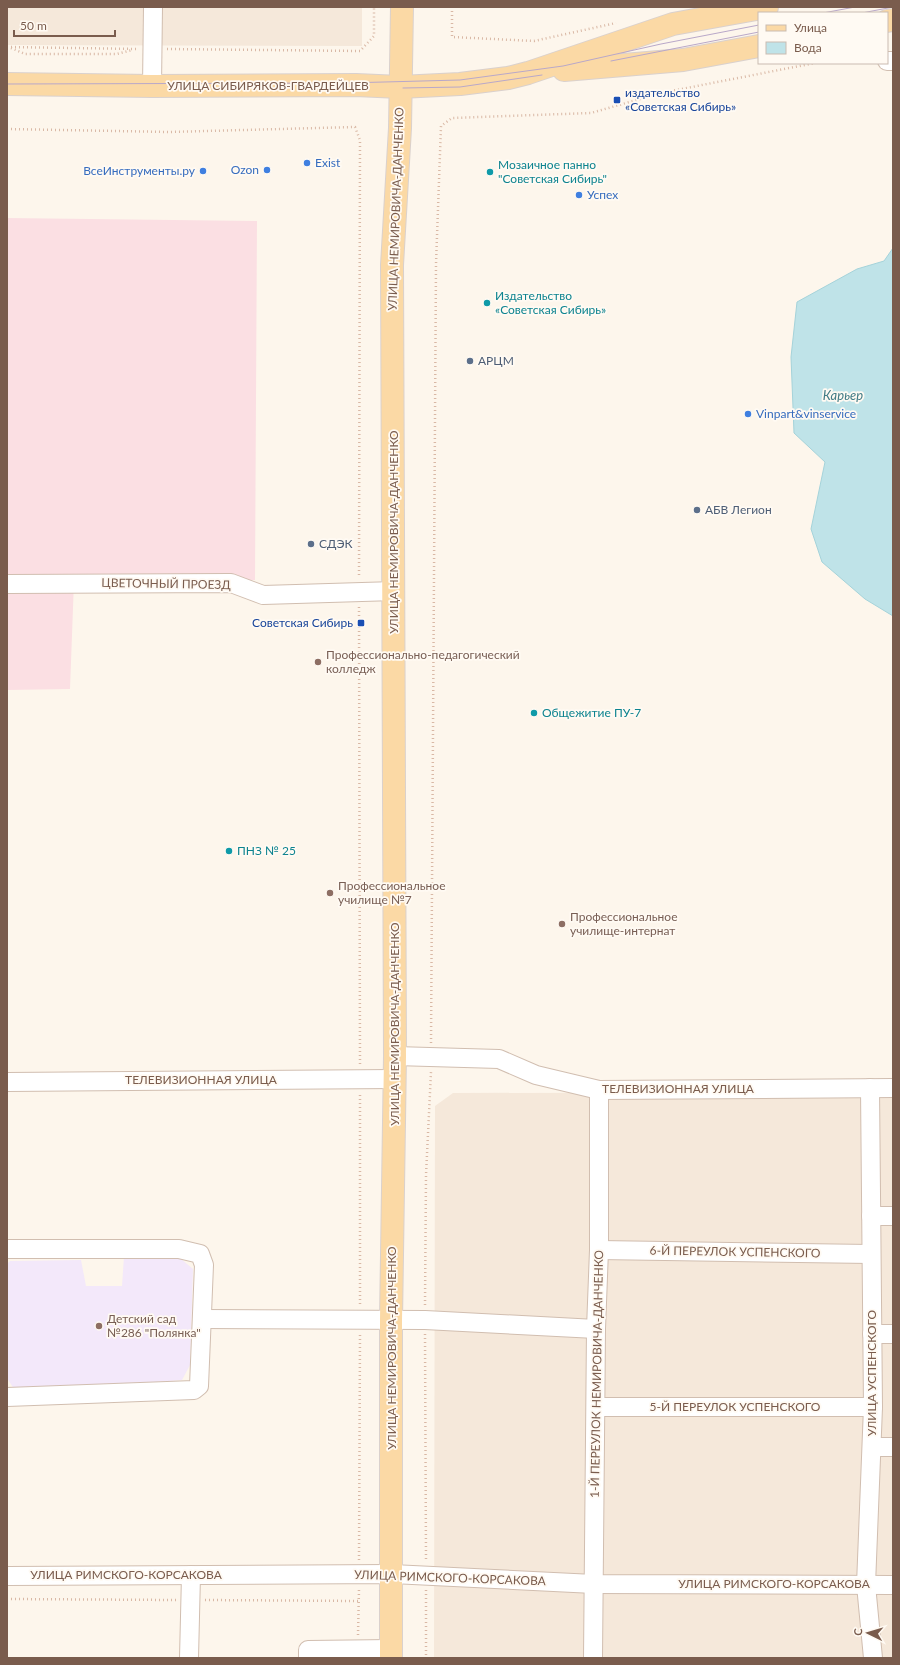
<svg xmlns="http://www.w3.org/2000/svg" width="900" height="1665" viewBox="0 0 900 1665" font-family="Lato,sans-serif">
  <rect width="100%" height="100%" fill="#fdf6ec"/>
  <g fill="#f5e8da">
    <path d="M 7,7 L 362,7 L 362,46 L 7,45 Z"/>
    <path d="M 893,1092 L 893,1658 L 434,1658 L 435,1106 L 453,1093 Z"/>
  </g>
  <path fill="#f3e8fa" d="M 124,1256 L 181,1259 L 193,1269 L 190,1365 L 182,1380 L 56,1390 L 14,1389 L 7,1378 L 7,1264 L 10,1261 L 81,1260 L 86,1286 L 122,1286 Z"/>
  <path fill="#fbdfe3" d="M 7,218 L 257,221 L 255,580 L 74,581 L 70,689 L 7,690 Z"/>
  <path fill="#bfe3e8" stroke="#a5d3da" d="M 893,248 L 893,616 L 865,599 L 822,562 L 811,529 L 825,462 L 794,433 L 791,357 L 797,302 L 857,269 L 884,261 Z"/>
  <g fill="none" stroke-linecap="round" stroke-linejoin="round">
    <defs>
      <g id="minor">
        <path d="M 887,61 L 893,61"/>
        <path d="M 152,86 L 153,7"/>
        <path d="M 7,584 L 231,583 L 263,595 L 395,591"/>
        <path d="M 395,1056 L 499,1059 L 536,1075 L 599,1090 L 893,1088"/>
        <path d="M 7,1082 L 395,1079"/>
        <path d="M 870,1088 L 873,1407 L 866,1585 L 873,1658"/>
        <path d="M 871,1216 L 893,1216"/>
        <path d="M 7,1249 L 179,1249 L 200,1254 L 204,1265 L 199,1386 L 194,1390 L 7,1397"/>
        <path d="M 599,1250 L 871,1254"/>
        <path d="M 202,1319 L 425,1320 L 596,1329"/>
        <path d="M 872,1334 L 893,1334"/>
        <path d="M 596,1407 L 873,1407"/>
        <path d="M 872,1447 L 893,1447"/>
        <path d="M 7,1576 L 392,1574 L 594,1584 L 893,1585"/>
        <path d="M 189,1658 L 191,1575"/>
        <path d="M 308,1658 L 308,1650 L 391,1649"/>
        <path d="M 593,1658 L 596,1329 L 599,1250 L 599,1090"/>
      </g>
      <g id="major">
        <path d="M 887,21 L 893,20"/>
        <path d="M 564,70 L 683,60 L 759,46"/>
        <path d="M 7,84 L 152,86 L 356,85 L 400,87 L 460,84 L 508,78 L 528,73 L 673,24 L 767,7"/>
        <path d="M 391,1658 L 391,1321 L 395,1056 L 392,265 L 400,128 L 402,7"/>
      </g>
    </defs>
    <use href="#minor" stroke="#d1beb0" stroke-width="20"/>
    <use href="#major" stroke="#dad1cd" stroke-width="24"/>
    <g stroke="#d9b8a5" stroke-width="2.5" stroke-dasharray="1 3" stroke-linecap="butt">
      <path d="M 452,7 L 452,37 L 534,41 L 616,23"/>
      <path d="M 7,47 L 138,49"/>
      <path d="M 11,48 L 25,54 L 117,54 L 132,50"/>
      <path d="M 167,49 L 360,51 L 374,36 L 374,7"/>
      <path d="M 7,129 L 169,132 L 355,127 L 360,140 L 359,578"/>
      <path d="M 359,607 L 360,1066"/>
      <path d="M 431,1043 L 436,264 L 441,126 L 452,118 L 591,113 L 661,93 L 815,63"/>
      <path d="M 360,1095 L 360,1306"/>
      <path d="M 425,1305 L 426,1175 L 431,1072"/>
      <path d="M 425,1334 L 426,1561"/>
      <path d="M 359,1560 L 360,1335"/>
      <path d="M 426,1590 L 426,1658"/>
      <path d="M 7,1599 L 176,1600"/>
      <path d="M 205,1600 L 359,1601"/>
      <path d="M 358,1635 L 359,1589"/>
    </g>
    <use href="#minor" stroke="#fff" stroke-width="18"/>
    <use href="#major" stroke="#fbd9a5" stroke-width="22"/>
    <g stroke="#b9a8c9" stroke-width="1">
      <path d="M 823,13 L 855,7"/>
      <path d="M 862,13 L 893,7"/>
      <path d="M 611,61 L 759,32"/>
      <path d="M 7,84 L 346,83 L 460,80 L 563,66 L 661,44 L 759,25"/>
      <path d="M 403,88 L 460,87 L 542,75"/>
    </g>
  </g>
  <g fill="#1a4fb4" stroke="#fffaf3" stroke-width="1.5">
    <rect x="613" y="96" width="8" height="8" rx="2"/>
    <rect x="357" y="619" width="8" height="8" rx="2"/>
  </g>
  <g fill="#3f7fe0" stroke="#fffaf3" stroke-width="1.5">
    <circle cx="307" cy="163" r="4"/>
    <circle cx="267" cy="170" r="4"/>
    <circle cx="203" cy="171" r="4"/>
    <circle cx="579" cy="195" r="4"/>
    <circle cx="748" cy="414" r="4"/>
  </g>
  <g fill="#0f9aa8" stroke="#fffaf3" stroke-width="1.5">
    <circle cx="490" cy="172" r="4"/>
    <circle cx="487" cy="303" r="4"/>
    <circle cx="534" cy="713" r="4"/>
    <circle cx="229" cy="851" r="4"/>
  </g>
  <g fill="#5c6f8a" stroke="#fffaf3" stroke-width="1.5">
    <circle cx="470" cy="361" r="4"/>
    <circle cx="697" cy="510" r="4"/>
    <circle cx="311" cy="544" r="4"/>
  </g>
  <g fill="#8d6e63" stroke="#fffaf3" stroke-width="1.5">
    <circle cx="318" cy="662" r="4"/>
    <circle cx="330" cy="893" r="4"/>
    <circle cx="562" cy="924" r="4"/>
    <circle cx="99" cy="1326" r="4"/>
  </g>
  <g text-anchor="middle" stroke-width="3.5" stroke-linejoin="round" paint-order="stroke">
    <g font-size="12" fill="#7a5c4d" stroke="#fffaf3">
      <text x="268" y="90">УЛИЦА СИБИРЯКОВ-ГВАРДЕЙЦЕВ</text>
      <text transform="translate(396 209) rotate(-88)" y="4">УЛИЦА НЕМИРОВИЧА-ДАНЧЕНКО</text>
      <text transform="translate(394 532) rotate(-90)" y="4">УЛИЦА НЕМИРОВИЧА-ДАНЧЕНКО</text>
      <text transform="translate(166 584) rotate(1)" y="4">ЦВЕТОЧНЫЙ ПРОЕЗД</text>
      <text transform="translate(395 1024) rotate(-90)" y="4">УЛИЦА НЕМИРОВИЧА-ДАНЧЕНКО</text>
      <text x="201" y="1084">ТЕЛЕВИЗИОННАЯ УЛИЦА</text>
      <text x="678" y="1093">ТЕЛЕВИЗИОННАЯ УЛИЦА</text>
      <text transform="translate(735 1252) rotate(1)" y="4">6-Й ПЕРЕУЛОК УСПЕНСКОГО</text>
      <text transform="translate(392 1348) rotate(-90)" y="4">УЛИЦА НЕМИРОВИЧА-ДАНЧЕНКО</text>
      <text transform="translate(872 1373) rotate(-90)" y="4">УЛИЦА УСПЕНСКОГО</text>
      <text transform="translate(597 1374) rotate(-89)" y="4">1-Й ПЕРЕУЛОК НЕМИРОВИЧА-ДАНЧЕНКО</text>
      <text x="735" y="1411">5-Й ПЕРЕУЛОК УСПЕНСКОГО</text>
      <text x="126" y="1579">УЛИЦА РИМСКОГО-КОРСАКОВА</text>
      <text transform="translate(450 1578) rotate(2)" y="4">УЛИЦА РИМСКОГО-КОРСАКОВА</text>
      <text x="774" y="1588">УЛИЦА РИМСКОГО-КОРСАКОВА</text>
    </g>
    <g font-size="12" fill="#164399" stroke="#fffaf3" text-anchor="start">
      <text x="625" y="97">издательство<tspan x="625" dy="14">«Советская Сибирь»</tspan></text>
      <text x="353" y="627" text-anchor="end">Советская Сибирь</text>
    </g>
    <g font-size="12" fill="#366cbe" stroke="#fffaf3" text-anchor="start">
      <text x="315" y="167">Exist</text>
      <text x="259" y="174" text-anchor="end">Ozon</text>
      <text x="195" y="175" text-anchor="end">ВсеИнструменты.ру</text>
      <text x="587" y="199">Успех</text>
      <text x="756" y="418">Vinpart&amp;vinservice</text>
    </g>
    <g font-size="12" fill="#0d838f" stroke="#fffaf3" text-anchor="start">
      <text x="498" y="169">Мозаичное панно<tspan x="498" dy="14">"Советская Сибирь"</tspan></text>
      <text x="495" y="300">Издательство<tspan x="495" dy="14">«Советская Сибирь»</tspan></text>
      <text x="542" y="717">Общежитие ПУ-7</text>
      <text x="237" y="855">ПНЗ № 25</text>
    </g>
    <g font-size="12" fill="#4e5e75" stroke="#fffaf3" text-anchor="start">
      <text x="478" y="365">АРЦМ</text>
      <text x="705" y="514">АБВ Легион</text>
      <text x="319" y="548">СДЭК</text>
    </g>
    <g font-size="12" fill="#785e54" stroke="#fffaf3" text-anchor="start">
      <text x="326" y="659">Профессионально-педагогический<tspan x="326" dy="14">колледж</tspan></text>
      <text x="338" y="890">Профессиональное<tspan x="338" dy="14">училище №7</tspan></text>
      <text x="570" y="921">Профессиональное<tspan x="570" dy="14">училище-интернат</tspan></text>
      <text x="107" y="1323">Детский сад<tspan x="107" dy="14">№286 "Полянка"</tspan></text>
    </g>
    <g font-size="13" font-style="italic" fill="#437c86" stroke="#fffaf3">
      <text x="843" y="400">Карьер</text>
    </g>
  </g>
  <rect width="900" height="1665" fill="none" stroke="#7a5c4d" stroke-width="16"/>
  <rect x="758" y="12" width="130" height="52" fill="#fffaf3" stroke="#cabbb1"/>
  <rect x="766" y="25" width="20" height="6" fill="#fbd9a5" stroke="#cabbb1"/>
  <text x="794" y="32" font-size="12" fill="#7a5c4d">Улица</text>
  <rect x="766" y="42" width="20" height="12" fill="#bfe3e8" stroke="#cabbb1"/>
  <text x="794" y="52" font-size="12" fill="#7a5c4d">Вода</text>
  <g transform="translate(868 1633) rotate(275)" stroke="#fffaf3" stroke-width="3" paint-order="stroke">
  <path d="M0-3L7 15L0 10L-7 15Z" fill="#7a5c4d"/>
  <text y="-6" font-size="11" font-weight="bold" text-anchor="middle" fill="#7a5c4d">С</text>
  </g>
  <path d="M14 30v6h101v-6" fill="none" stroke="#7a5c4d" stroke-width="2"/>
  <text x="20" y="30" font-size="12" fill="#7a5c4d" stroke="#fffaf3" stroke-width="3" paint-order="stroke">50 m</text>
</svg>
